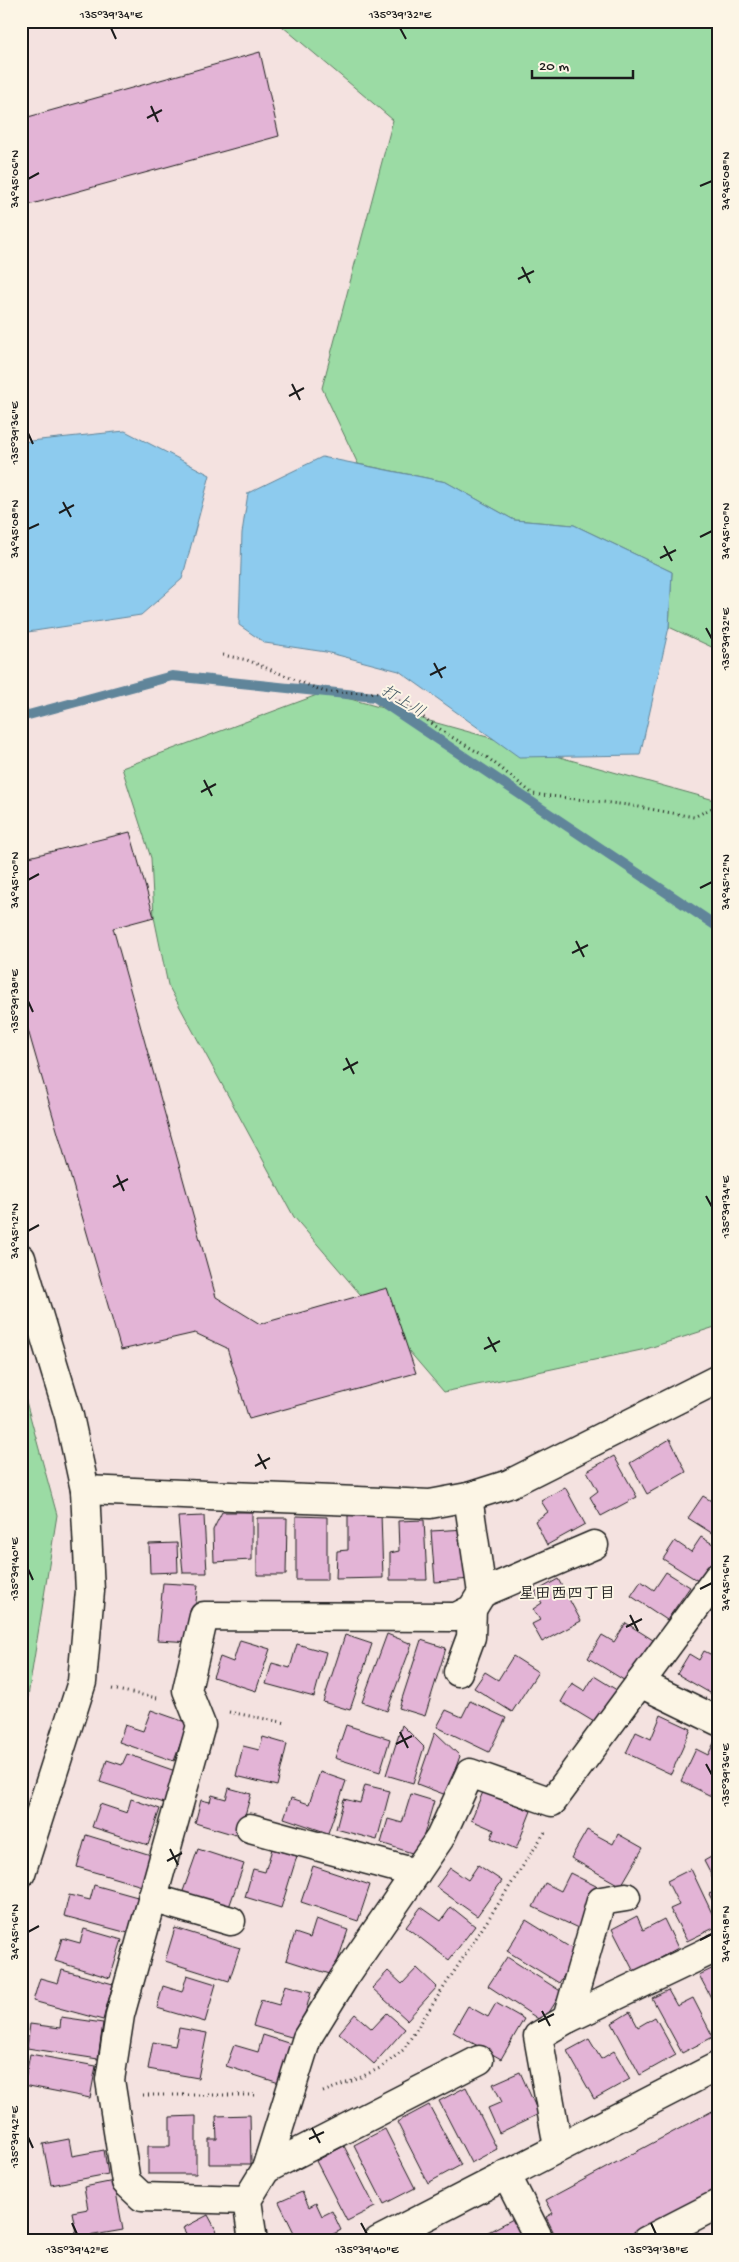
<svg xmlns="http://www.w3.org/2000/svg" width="739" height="2262" viewBox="0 0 739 2262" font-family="'Gochi Hand','Klee One',sans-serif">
  <rect width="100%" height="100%" fill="#f4e2e0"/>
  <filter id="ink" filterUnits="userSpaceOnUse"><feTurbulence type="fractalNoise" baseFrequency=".02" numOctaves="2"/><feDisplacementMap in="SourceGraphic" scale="10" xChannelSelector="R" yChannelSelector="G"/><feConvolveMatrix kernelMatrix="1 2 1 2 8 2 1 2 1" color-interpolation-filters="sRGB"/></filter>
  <g filter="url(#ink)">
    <g fill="#9bdba4" stroke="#5c7c60">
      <path d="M 276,21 L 718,21 L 718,650 L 669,627 L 672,572 L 574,525 L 514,520 L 446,482 L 358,464 L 322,388 L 393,120 Z"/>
      <path d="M 325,692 L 718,801 L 718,1326 L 646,1349 L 444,1392 L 294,1217 L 168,985 L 154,917 L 151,858 L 122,768 Z"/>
      <path d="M 21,1383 L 57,1515 L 21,1740 Z"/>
    </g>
    <g fill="#8dcbee" stroke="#60859a">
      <path d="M 125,431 L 210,475 L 182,579 L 141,615 L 21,633 L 21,442 Z"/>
      <path d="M 322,457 L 446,482 L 514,520 L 574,525 L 672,572 L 669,627 L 640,755 L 519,757 L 399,671 L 326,652 L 265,643 L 239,625 L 242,533 L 248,493 Z"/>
    </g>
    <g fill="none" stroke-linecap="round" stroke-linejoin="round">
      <path stroke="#60859a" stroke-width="10" d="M 21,717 L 172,676 L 375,697 L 718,927"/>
    </g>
    <g fill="#e3b4d6" stroke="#1c1c1c">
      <path d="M 260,52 L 279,136 L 21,207 L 21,119 Z"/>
      <path d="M 130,832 L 154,917 L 113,928 L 216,1297 L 260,1324 L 387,1288 L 416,1373 L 249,1419 L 227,1348 L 195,1333 L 121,1350 L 21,1006 L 21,859 Z"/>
      <path d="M 670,1439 L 686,1472 L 647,1494 L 630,1463 Z"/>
      <path d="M 614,1456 L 637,1497 L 601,1516 L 590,1497 L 598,1491 L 587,1471 Z"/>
      <path d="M 565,1487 L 585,1524 L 547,1545 L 535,1521 L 548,1512 L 541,1501 Z"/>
      <path d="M 703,1496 L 718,1505 L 718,1537 L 688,1518 Z"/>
      <path d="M 222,1512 L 252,1512 L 252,1560 L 214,1562 L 213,1530 Z"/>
      <path d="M 381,1513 L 383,1578 L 336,1579 L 337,1551 L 348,1550 L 348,1514 Z"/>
      <path d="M 204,1516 L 207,1573 L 183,1573 L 178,1517 Z"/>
      <path d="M 296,1516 L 327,1517 L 327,1580 L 296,1580 Z"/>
      <path d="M 257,1518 L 287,1518 L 286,1575 L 257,1575 Z"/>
      <path d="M 424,1520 L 427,1580 L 390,1580 L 390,1553 L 399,1551 L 398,1521 Z"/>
      <path d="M 467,1529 L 471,1579 L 435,1582 L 431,1531 Z"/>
      <path d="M 701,1537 L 718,1547 L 718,1562 L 703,1584 L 663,1559 L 675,1541 L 691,1552 Z"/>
      <path d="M 177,1543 L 178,1572 L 150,1573 L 149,1544 Z"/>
      <path d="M 666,1572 L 690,1587 L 667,1620 L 631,1596 L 641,1581 L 654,1590 Z"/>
      <path d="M 558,1579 L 581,1621 L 542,1642 L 532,1624 L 540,1620 L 533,1609 L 542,1603 L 535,1592 Z"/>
      <path d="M 163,1583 L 198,1585 L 191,1642 L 157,1640 Z"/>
      <path d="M 626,1623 L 653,1640 L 627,1682 L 588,1658 L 602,1635 L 614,1642 Z"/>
      <path d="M 387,1634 L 412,1644 L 387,1711 L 362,1702 Z"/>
      <path d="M 345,1635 L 372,1644 L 350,1710 L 323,1702 Z"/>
      <path d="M 240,1640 L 270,1649 L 256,1691 L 213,1677 L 220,1657 L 233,1662 Z"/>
      <path d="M 421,1640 L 446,1648 L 425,1716 L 399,1708 Z"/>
      <path d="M 297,1644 L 326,1652 L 314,1697 L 266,1684 L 272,1663 L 290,1668 Z"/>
      <path d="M 718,1646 L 718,1696 L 717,1697 L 677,1674 L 689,1654 L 699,1660 L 704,1651 L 712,1655 Z"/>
      <path d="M 513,1656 L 538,1672 L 512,1712 L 474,1688 L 485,1672 L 498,1680 Z"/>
      <path d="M 594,1676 L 620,1692 L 599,1725 L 561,1702 L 572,1683 L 585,1691 Z"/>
      <path d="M 470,1701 L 506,1718 L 489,1752 L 437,1727 L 446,1710 L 462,1717 Z"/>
      <path d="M 151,1710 L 188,1723 L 174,1761 L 119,1742 L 125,1725 L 143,1731 Z"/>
      <path d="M 661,1715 L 691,1729 L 671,1774 L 626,1753 L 636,1732 L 651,1739 Z"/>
      <path d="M 346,1725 L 390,1739 L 380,1772 L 335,1758 Z"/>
      <path d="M 402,1725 L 424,1747 L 413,1783 L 386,1775 Z"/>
      <path d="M 435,1732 L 460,1756 L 446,1795 L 417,1784 Z"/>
      <path d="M 263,1737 L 287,1744 L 277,1786 L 236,1776 L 243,1746 L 259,1750 Z"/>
      <path d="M 716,1739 L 718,1740 L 718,1793 L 715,1798 L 681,1781 L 696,1749 L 708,1755 Z"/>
      <path d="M 127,1754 L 178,1772 L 167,1804 L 100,1782 L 107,1760 L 122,1765 Z"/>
      <path d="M 320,1772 L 346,1781 L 328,1833 L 284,1818 L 291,1798 L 309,1804 Z"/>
      <path d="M 365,1785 L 390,1791 L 377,1840 L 336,1829 L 344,1799 L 360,1803 Z"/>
      <path d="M 229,1788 L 251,1794 L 239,1836 L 195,1823 L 201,1800 L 210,1802 L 212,1795 L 226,1799 Z"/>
      <path d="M 483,1792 L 531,1811 L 516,1849 L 491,1838 L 494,1830 L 471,1820 Z"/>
      <path d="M 411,1794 L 434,1801 L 418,1855 L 381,1843 L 388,1819 L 402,1823 Z"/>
      <path d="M 131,1799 L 160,1809 L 148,1845 L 92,1827 L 100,1804 L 127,1813 Z"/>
      <path d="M 587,1830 L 613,1844 L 618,1834 L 643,1848 L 621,1886 L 571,1858 Z"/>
      <path d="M 86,1835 L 151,1855 L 142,1886 L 77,1867 Z"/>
      <path d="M 198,1849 L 244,1864 L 228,1910 L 182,1894 Z"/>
      <path d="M 272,1849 L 297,1856 L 281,1908 L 245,1897 L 253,1869 L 265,1872 Z"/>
      <path d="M 718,1853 L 718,1888 L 704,1861 Z"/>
      <path d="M 478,1865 L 502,1881 L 477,1916 L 436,1887 L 450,1868 L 468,1880 Z"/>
      <path d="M 313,1866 L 370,1885 L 358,1921 L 301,1902 Z"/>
      <path d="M 691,1869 L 718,1926 L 687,1941 L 670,1909 L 679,1905 L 667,1881 Z"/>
      <path d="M 570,1873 L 598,1887 L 578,1928 L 533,1907 L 545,1883 L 561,1891 Z"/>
      <path d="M 94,1885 L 141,1898 L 132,1934 L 64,1916 L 69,1895 L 90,1900 Z"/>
      <path d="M 718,1890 L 718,1911 L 709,1894 Z"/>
      <path d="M 421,1907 L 441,1921 L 451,1907 L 475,1926 L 449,1960 L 406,1927 Z"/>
      <path d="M 637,1916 L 643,1930 L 664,1919 L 678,1948 L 634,1972 L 612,1929 Z"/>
      <path d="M 316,1919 L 348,1930 L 333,1975 L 286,1960 L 295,1933 L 310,1938 Z"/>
      <path d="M 526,1920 L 579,1953 L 559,1983 L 507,1951 Z"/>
      <path d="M 175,1928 L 240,1948 L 229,1981 L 165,1961 Z"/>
      <path d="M 84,1929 L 122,1940 L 110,1978 L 55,1961 L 62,1938 L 80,1943 Z"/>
      <path d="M 507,1957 L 562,1992 L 543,2022 L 488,1986 Z"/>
      <path d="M 718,1966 L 718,2011 L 699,1975 Z"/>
      <path d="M 417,1968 L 437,1987 L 407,2020 L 372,1988 L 388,1971 L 402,1984 Z"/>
      <path d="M 62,1970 L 113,1984 L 103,2020 L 33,2001 L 40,1978 L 58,1983 Z"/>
      <path d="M 187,1975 L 216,1984 L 205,2022 L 157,2008 L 163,1986 L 182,1992 Z"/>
      <path d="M 285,1985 L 311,1992 L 298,2039 L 253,2026 L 261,2000 L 279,2005 Z"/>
      <path d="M 668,1990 L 677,2006 L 693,1998 L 713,2037 L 682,2053 L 652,1998 Z"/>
      <path d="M 496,2003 L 524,2019 L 501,2059 L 453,2032 L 468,2006 L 488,2017 Z"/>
      <path d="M 630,2012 L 638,2027 L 655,2017 L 676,2055 L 640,2075 L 612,2023 Z"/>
      <path d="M 387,2013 L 405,2029 L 374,2064 L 339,2033 L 355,2014 L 372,2029 Z"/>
      <path d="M 61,2017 L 103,2023 L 98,2059 L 27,2048 L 30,2024 L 60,2028 Z"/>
      <path d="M 179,2028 L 207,2033 L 198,2078 L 148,2069 L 153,2042 L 175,2046 Z"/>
      <path d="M 263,2035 L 291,2044 L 279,2083 L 226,2066 L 234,2045 L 258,2052 Z"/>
      <path d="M 589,2039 L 601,2059 L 614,2051 L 630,2079 L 594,2099 L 567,2051 Z"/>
      <path d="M 30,2054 L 96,2066 L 90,2098 L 24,2085 Z"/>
      <path d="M 520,2072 L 539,2114 L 499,2133 L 488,2108 L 502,2102 L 493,2084 Z"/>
      <path d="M 466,2087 L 497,2149 L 471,2163 L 439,2101 Z"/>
      <path d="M 429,2105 L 461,2165 L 428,2183 L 397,2122 Z"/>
      <path d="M 718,2108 L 718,2190 L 623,2241 L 558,2241 L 546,2217 L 553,2213 L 546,2200 Z"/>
      <path d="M 250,2115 L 251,2164 L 209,2164 L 209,2139 L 217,2139 L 216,2116 Z"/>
      <path d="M 196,2116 L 196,2174 L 148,2174 L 148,2146 L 170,2146 L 170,2117 Z"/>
      <path d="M 385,2129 L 415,2188 L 384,2204 L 354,2145 Z"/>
      <path d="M 69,2139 L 72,2156 L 104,2150 L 108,2174 L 51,2185 L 43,2144 Z"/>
      <path d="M 344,2146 L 375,2207 L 347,2221 L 316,2161 Z"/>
      <path d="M 114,2181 L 123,2230 L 77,2238 L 72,2212 L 88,2209 L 84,2187 Z"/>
      <path d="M 302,2192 L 309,2207 L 316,2203 L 322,2216 L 332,2211 L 341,2230 L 320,2241 L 298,2241 L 279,2202 Z"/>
      <path d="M 208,2215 L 222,2241 L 190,2241 L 183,2228 Z"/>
      <path d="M 515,2218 L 527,2241 L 471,2241 Z"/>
    </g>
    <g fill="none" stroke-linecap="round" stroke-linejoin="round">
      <defs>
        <g id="minor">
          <path d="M 21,1258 L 69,1416 L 85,1490 L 90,1591 L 82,1682 L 21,1873"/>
          <path d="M 85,1490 L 430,1504 L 468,1497 L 509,1484 L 718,1379"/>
          <path d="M 482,1593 L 594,1545"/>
          <path d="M 458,1672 L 471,1637 L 472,1609"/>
          <path d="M 640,1683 L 718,1721"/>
          <path d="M 250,1828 L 416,1873"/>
          <path d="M 152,1898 L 231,1921"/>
          <path d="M 567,2019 L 601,1901 L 626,1897"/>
          <path d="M 558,2147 L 538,2036 L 567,2019 L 718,1947"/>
          <path d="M 266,2169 L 479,2060"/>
          <path d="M 506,2174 L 540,2241"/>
          <path d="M 247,2200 L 142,2197 L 126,2182 L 110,2080 L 120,2015 L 201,1725 L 187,1690 L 204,1616 L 456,1617 L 472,1609 L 482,1593 L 468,1497"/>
          <path d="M 253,2241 L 247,2200 L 266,2169 L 307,2038 L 344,1978 L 440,1838 L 470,1773 L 552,1802 L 718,1577"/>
          <path d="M 378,2241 L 718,2066"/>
          <path d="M 646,2241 L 718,2204"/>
        </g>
      </defs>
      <use href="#minor" stroke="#1c1c1c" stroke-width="31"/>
      <g stroke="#1c1c1c" stroke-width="3" stroke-dasharray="1 4" stroke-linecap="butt">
        <path d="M 223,655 L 247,660 L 325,692 L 388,693 L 450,736 L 488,758 L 533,794 L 628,805 L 694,817 L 718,805"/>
        <path d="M 112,1689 L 157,1698"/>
        <path d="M 229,1712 L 287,1723"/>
        <path d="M 323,2092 L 357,2079 L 382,2067 L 403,2050 L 545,1832"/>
        <path d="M 143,2095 L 257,2095"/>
      </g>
      <use href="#minor" stroke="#fcf5e5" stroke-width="28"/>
    </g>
  </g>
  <path fill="none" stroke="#1c1c1c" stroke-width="2" d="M 111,28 L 116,39M 400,28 L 406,39M 151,106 L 158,122M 147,118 L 162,110M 28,179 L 39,173M 700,186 L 712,181M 522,267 L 530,283M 518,279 L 534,271M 292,384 L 300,400M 289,396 L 304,388M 28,433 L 33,444M 63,502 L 71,517M 59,513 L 74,505M 28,529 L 39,524M 700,537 L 712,531M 664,546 L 672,561M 660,558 L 676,550M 706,628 L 712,639M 434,663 L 442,678M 430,675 L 446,667M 204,780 L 212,796M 201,792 L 216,784M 28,880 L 39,874M 700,888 L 712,882M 576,941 L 584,957M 572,953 L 588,945M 28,1001 L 33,1012M 346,1058 L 354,1074M 343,1070 L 358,1062M 117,1175 L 124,1191M 113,1187 L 128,1179M 706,1196 L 712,1207M 28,1231 L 39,1225M 488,1337 L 496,1352M 484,1349 L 500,1341M 258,1454 L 266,1469M 255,1466 L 270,1458M 28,1569 L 33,1580M 700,1589 L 712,1583M 630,1615 L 638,1631M 626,1627 L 642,1619M 400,1732 L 408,1748M 396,1744 L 412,1736M 706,1764 L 712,1775M 170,1849 L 178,1865M 167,1861 L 182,1853M 28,1932 L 39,1926M 700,1940 L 712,1934M 542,2011 L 550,2026M 538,2022 L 554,2014M 312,2128 L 320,2143M 28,2137 L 33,2148M 309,2139 L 324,2132M 72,2223 L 77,2234M 361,2223 L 367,2234M 651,2223 L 656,2234"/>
  <g text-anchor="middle" stroke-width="4" stroke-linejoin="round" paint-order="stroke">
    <g font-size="16" font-style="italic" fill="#445966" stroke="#fcf5e5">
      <text transform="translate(404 700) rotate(31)" y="6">打上川</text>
    </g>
    <g font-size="16" font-weight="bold" fill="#1c1c1c" stroke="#fcf5e5">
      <text x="567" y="1598">星田西四丁目</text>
    </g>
  </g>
  <rect width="739" height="2262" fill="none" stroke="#fcf5e5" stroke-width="55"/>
  <path d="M532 70v8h101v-8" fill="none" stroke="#1c1c1c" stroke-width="2.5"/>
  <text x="539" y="70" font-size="15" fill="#1c1c1c" stroke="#fcf5e5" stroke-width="4" paint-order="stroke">20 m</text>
  <rect x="28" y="28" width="684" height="2206" fill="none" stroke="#1c1c1c" stroke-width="2"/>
  <g font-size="12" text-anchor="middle" fill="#1c1c1c">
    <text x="111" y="18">135°39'34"E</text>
    <text x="400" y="18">135°39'32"E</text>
    <text transform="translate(14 179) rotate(-90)" y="4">34°45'06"N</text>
    <text transform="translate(725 181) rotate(-90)" y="4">34°45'08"N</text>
    <text transform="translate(14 433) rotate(-90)" y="4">135°39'36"E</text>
    <text transform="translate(14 529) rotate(-90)" y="4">34°45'08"N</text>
    <text transform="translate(725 531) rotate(-90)" y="4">34°45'10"N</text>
    <text transform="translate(725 639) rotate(-90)" y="4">135°39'32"E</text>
    <text transform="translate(14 880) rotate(-90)" y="4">34°45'10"N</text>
    <text transform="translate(725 882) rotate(-90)" y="4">34°45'12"N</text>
    <text transform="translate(14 1001) rotate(-90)" y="4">135°39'38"E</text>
    <text transform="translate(725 1207) rotate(-90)" y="4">135°39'34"E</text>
    <text transform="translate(14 1231) rotate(-90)" y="4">34°45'12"N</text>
    <text transform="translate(14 1569) rotate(-90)" y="4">135°39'40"E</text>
    <text transform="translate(725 1583) rotate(-90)" y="4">34°45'16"N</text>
    <text transform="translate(725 1775) rotate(-90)" y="4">135°39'36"E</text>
    <text transform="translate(14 1932) rotate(-90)" y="4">34°45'16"N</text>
    <text transform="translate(725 1934) rotate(-90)" y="4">34°45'18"N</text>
    <text transform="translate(14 2137) rotate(-90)" y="4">135°39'42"E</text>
    <text x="77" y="2253">135°39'42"E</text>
    <text x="367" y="2253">135°39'40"E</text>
    <text x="656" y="2253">135°39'38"E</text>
  </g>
</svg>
